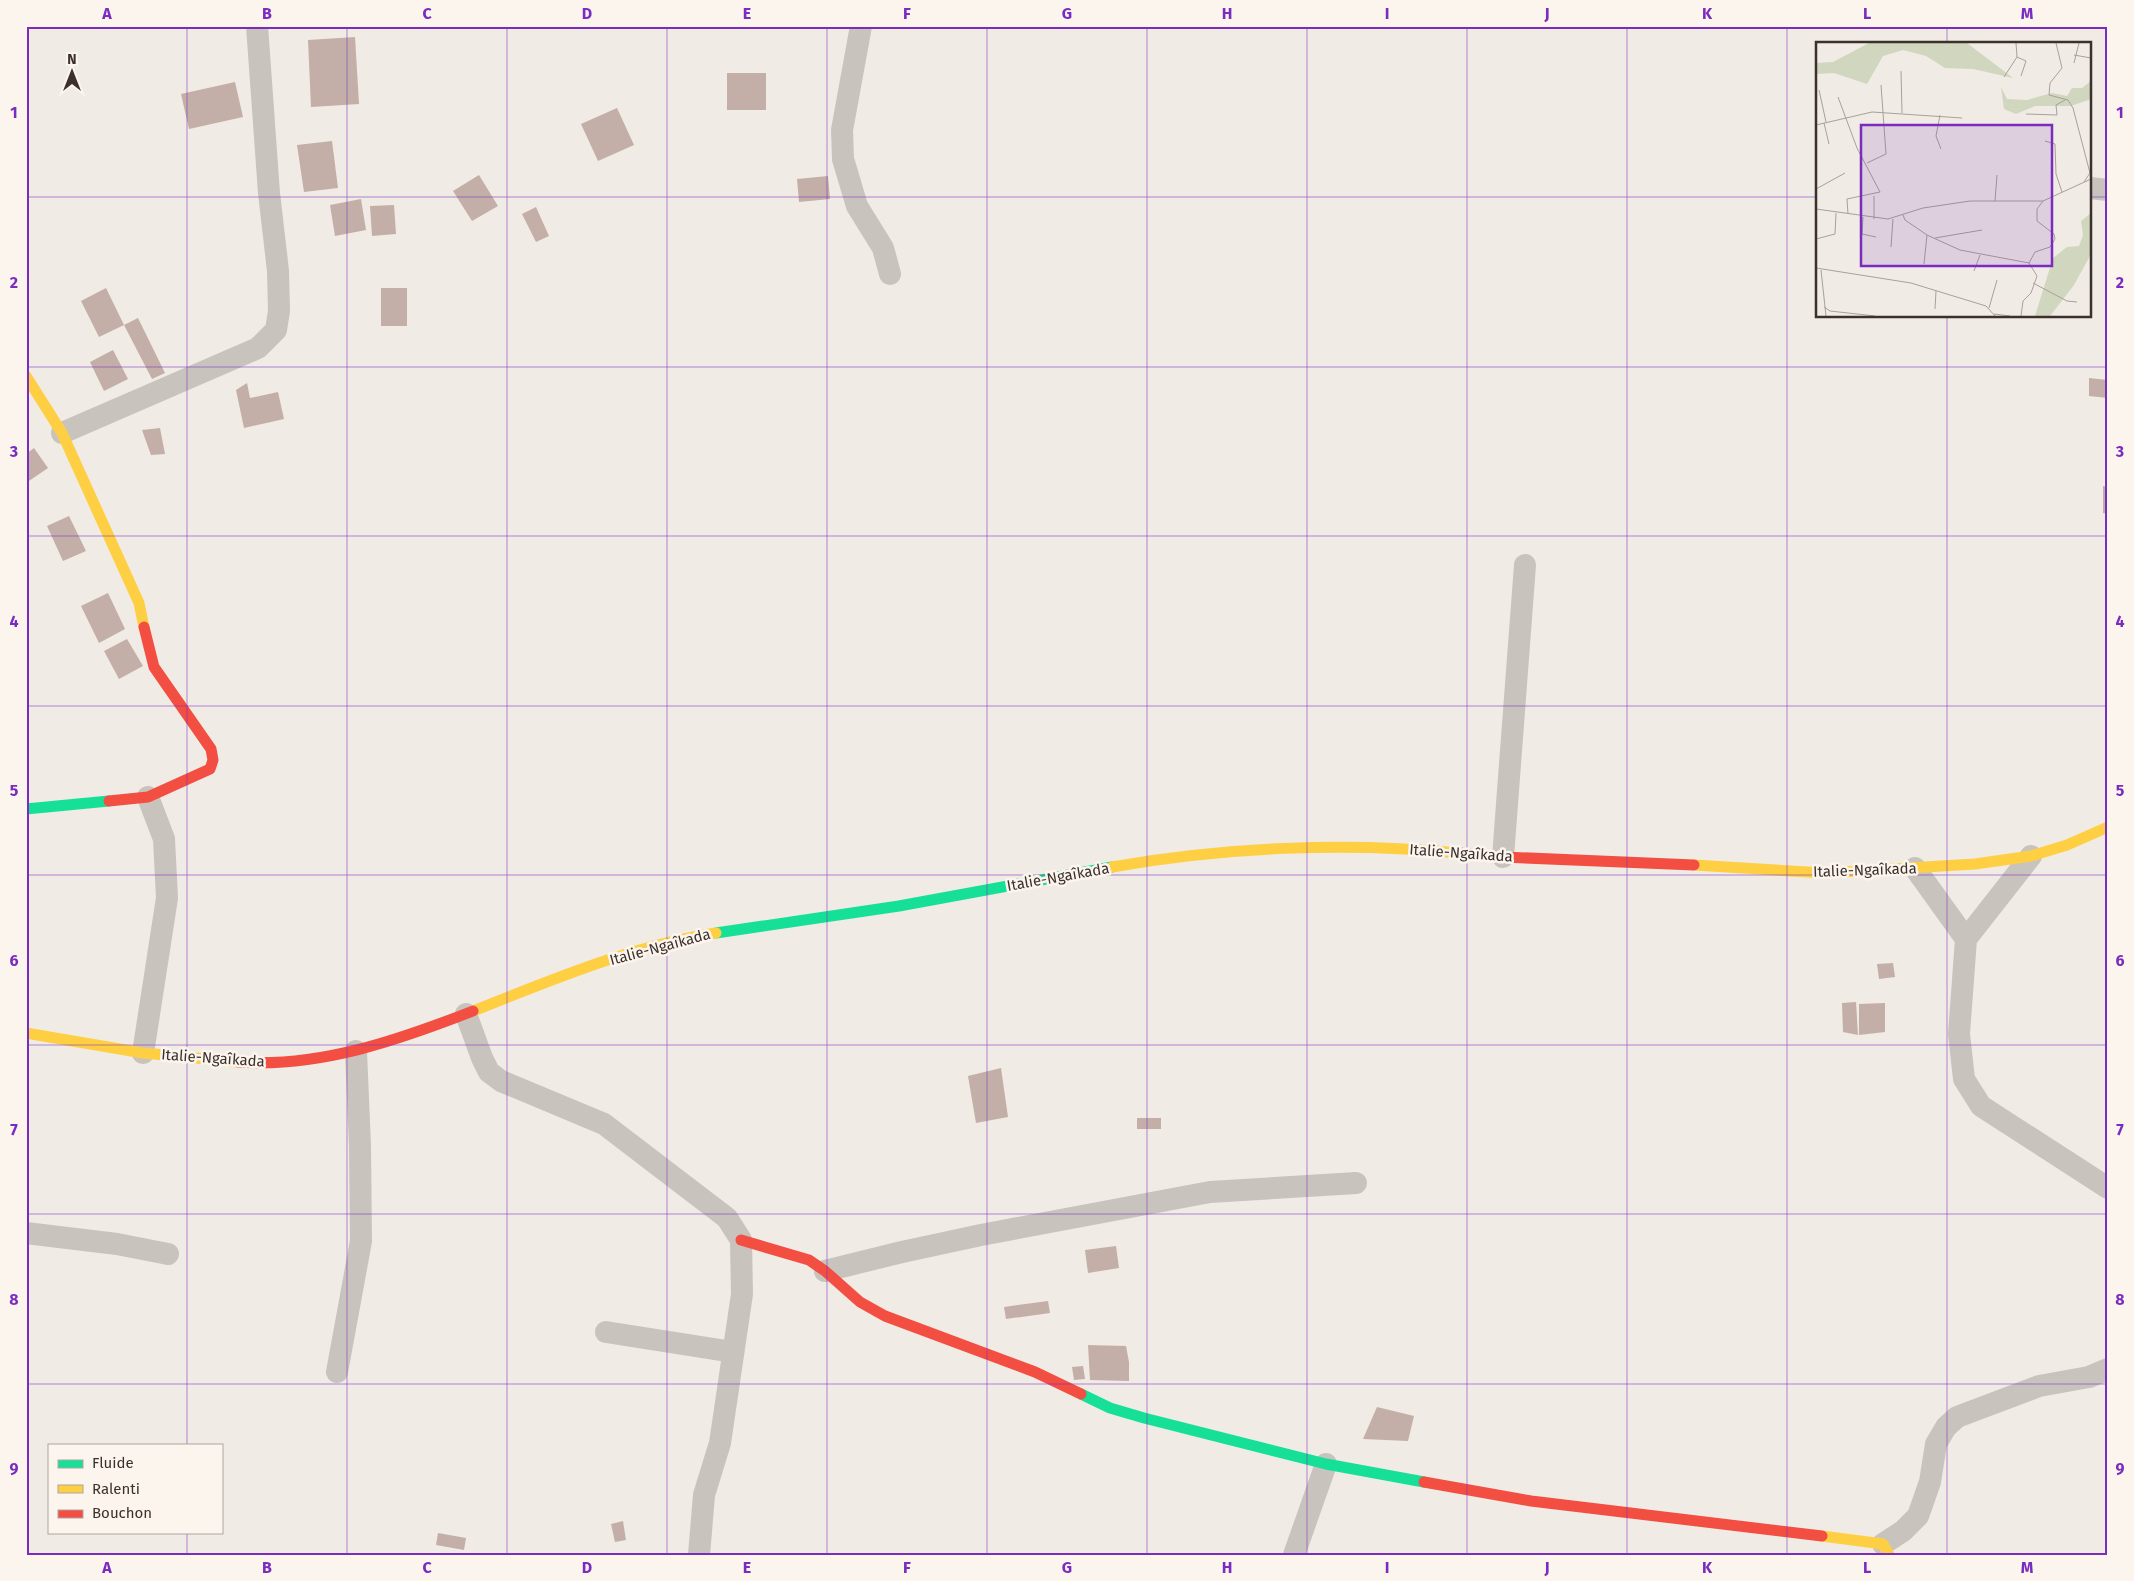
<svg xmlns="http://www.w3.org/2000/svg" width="2134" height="1581" viewBox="0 0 2134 1581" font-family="'Fira Sans',sans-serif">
  <rect width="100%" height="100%" fill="#f0ebe5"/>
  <g fill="#c3afa7">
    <path d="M 355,37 L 359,104 L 311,107 L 308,40 Z"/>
    <rect x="727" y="73" width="39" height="37"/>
    <path d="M 235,82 L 243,117 L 189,129 L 181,94 Z"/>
    <path d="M 617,108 L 634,145 L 598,161 L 581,124 Z"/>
    <path d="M 332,141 L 338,188 L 304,192 L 297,145 Z"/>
    <path d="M 479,175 L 498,206 L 472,221 L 453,191 Z"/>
    <path d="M 828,176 L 830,199 L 799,202 L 797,179 Z"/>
    <path d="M 361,199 L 366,230 L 335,236 L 330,205 Z"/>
    <path d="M 394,205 L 396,234 L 372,236 L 370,206 Z"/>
    <path d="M 536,207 L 549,236 L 536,242 L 522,214 Z"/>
    <path d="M 106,288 L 124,325 L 99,337 L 81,301 Z"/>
    <rect x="381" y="288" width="26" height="38"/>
    <path d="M 138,318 L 165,373 L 152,379 L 124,325 Z"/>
    <path d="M 113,350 L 128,379 L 104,391 L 90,362 Z"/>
    <path d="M 2089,378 L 2108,380 L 2108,398 L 2089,396 Z"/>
    <path d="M 247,383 L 250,398 L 278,392 L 284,419 L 244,428 L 236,390 Z"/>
    <path d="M 160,428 L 165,454 L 151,455 L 142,430 Z"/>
    <path d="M 34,448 L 48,468 L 26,483 L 26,454 Z"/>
    <path d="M 2103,486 L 2108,487 L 2108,514 L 2103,513 Z"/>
    <path d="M 69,516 L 86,551 L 63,561 L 47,526 Z"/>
    <path d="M 108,593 L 125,629 L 99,643 L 81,606 Z"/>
    <path d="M 127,639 L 143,666 L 119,679 L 104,651 Z"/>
    <path d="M 1893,963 L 1895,977 L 1879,979 L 1877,964 Z"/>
    <path d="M 1856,1002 L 1858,1035 L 1843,1032 L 1842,1003 Z"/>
    <path d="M 1885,1003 L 1885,1032 L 1859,1035 L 1859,1004 Z"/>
    <path d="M 1001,1068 L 1008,1117 L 976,1123 L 968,1076 Z"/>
    <rect x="1137" y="1118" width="24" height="11"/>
    <path d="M 1116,1246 L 1119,1268 L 1088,1273 L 1085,1250 Z"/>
    <path d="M 1048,1301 L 1050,1313 L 1006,1319 L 1004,1307 Z"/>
    <path d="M 1088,1345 L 1126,1346 L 1129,1362 L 1129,1381 L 1090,1380 Z"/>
    <path d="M 1083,1366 L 1085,1379 L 1074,1380 L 1072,1367 Z"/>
    <path d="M 1377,1407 L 1414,1416 L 1408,1441 L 1363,1439 Z"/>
    <path d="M 623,1521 L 626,1540 L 615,1542 L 611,1524 Z"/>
    <path d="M 438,1533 L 466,1538 L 464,1550 L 436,1545 Z"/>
  </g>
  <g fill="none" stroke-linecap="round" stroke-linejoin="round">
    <g stroke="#c9c3be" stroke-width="22">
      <path d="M 861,26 L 842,130 L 843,159 L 857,206 L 883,248 L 890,274"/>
      <path d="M 2090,188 L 2108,190"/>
      <path d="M 62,433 L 258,348 L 276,330 L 279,311 L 278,271 L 269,193 L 257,26"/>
      <path d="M 2031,856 L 1966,939 L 1959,1034 L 1964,1079 L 1981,1106 L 2108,1188"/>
      <path d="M 1503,857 L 1525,565"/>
      <path d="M 1915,868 L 1966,939"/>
      <path d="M 466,1014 L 482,1058 L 489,1072 L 501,1081 L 604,1124 L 727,1218 L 741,1240 L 742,1294 L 720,1443 L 704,1495 L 699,1555"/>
      <path d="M 143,1053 L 167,898 L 164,839 L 148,797"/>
      <path d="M 26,1233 L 117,1244 L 168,1254"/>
      <path d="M 825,1271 L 902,1252 L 981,1235 L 1210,1192 L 1356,1183"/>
      <path d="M 606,1332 L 733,1352"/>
      <path d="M 337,1372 L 361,1241 L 360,1146 L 356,1051"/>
      <path d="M 1883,1544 L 1903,1531 L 1918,1516 L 1930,1482 L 1936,1444 L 1946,1427 L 1957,1417 L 2039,1386 L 2089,1377 L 2108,1369"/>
      <path d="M 1294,1555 L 1326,1464"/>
    </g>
    <g stroke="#16e098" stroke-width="11">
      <path d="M 26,809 L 109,801"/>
      <path d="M 716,933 L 899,906 L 1112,867"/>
      <path d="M 1081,1394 L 1110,1408 L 1144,1418 L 1326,1464 L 1424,1482"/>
    </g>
    <g stroke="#ffcf43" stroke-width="11">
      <path d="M 26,376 L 62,433 L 139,603 L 144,627"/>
      <path d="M 1694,865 L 1824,873 L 1975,864 L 2031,856 L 2067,845 L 2108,827"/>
      <path d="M 1112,867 C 1224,847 1346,842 1459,853"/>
      <path d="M 473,1011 C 552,980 631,946 716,933"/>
      <path d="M 26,1033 L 143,1053 L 238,1062"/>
      <path d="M 1822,1536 L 1883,1544 L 1889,1555"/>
    </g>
    <g stroke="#f24e42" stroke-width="11">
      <path d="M 109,801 L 148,797 L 210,769 L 213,760 L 211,749 L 154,667 L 144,627"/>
      <path d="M 1459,853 L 1503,857 L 1694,865"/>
      <path d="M 238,1062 C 319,1068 399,1040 473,1011"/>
      <path d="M 741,1240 L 809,1260 L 825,1271 L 860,1302 L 885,1316 L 1035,1372 L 1081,1394"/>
      <path d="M 1424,1482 L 1531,1501 L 1822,1536"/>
    </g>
  </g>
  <path fill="none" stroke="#7b2cbf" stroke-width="1" stroke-opacity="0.55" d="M 187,26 L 187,1445M 347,26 L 347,1555M 507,26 L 507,1555M 667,26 L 667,1555M 827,26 L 827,1555M 987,26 L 987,1555M 1147,26 L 1147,1555M 1307,26 L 1307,1555M 1467,26 L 1467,1555M 1627,26 L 1627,1555M 1787,26 L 1787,1555M 1947,26 L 1947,44M 26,197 L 1818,197M 2090,197 L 2108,197M 1947,316 L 1947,1555M 26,367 L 2108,367M 26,536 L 2108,536M 26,706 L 2108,706M 26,875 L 2108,875M 26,1045 L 2108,1045M 26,1214 L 2108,1214M 26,1384 L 2108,1384M 187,1532 L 187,1555"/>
  <g text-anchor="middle" stroke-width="5" stroke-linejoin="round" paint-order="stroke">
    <g font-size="15" fill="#3b302b" stroke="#fbf5ee">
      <text transform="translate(1461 853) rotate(4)" y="5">Italie-Ngaîkada</text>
      <text transform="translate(1865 870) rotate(-2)" y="5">Italie-Ngaîkada</text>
      <text transform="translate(1058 877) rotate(-10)" y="5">Italie-Ngaîkada</text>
      <text transform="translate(660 947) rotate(-15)" y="5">Italie-Ngaîkada</text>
      <text transform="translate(213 1058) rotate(4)" y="5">Italie-Ngaîkada</text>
    </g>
  </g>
  <g transform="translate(1816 42)">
    <rect width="275" height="275" fill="#f0ebe5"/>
    <path d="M 53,1 L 151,1 L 197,36 L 157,27 L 129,26 L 110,14 L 87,8 L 67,14 L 51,42 L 18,31 L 0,32 L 0,21 L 17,20 ZM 275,39 L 275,57 L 255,64 L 219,64 L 200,72 L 188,67 L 185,45 L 191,57 L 211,58 L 236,51 L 251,54 L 256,46 L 266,46 ZM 275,171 L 275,212 L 258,243 L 234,274 L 219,274 L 237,216 L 251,205 L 263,204 L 267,193 L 265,179 Z" fill="#d1d6bf"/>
    <path fill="none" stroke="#a8a09b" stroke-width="1" d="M 240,1 L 246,26 L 234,41 L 233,53 L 252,58 L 257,66 L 274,131 L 268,140M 258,13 L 275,16M 201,15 L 210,19 L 205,34M 258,21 L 263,1M 85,29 L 86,71M 188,35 L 201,15 L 200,1M 3,48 L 10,80M 22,55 L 41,106 L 64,150 L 31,157 L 32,172M 210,72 L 241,73 L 240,63 L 249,58M 124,73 L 120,94 L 125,107M 8,81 L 13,102M 0,83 L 56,70 L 146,76M 229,99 L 239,102 L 240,132 L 246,150M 51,121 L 70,112 L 65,43M 0,147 L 29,131M 179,159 L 181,133M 0,167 L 72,177 L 107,166 L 154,159 L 227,159 L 275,137M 87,173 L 89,178 L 111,193 L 144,208 L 213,221 L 221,234 L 215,251 L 207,259 L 205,274M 47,175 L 46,192 L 60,195M 58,177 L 58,154M 119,196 L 166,188M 0,197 L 19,192 L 20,171M 75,205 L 77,177M 213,221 L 219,210 L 234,205 L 239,197 L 238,192 L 221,179 L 221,167 L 227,159M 108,222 L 111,193M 0,226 L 95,241 L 170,264 L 179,274M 5,228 L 10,274M 158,229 L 164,213M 217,241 L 251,259 L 261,260M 8,265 L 14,269 L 59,274M 173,266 L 181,238M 119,267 L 120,249M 178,272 L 194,274"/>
    <path fill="#7b2cbf" fill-opacity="0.15" stroke="#7b2cbf" stroke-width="2.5" d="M 45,83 L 236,83 L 236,224 L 45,224 Z"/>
    <rect width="275" height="275" fill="none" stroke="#3b302b" stroke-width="2.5"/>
  </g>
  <rect width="2134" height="1581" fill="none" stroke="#fbf5ee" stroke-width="55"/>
  <rect x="48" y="1444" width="175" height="90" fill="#fbf5ee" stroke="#aea6a0"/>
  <rect x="58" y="1460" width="25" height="8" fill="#16e098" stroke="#aea6a0"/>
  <text x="92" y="1468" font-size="15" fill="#3b302b">Fluide</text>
  <rect x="58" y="1485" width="25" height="8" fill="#ffcf43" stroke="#aea6a0"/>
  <text x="92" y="1494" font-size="15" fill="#3b302b">Ralenti</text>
  <rect x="58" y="1510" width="25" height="8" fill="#f24e42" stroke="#aea6a0"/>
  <text x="92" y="1518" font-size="15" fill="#3b302b">Bouchon</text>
  <g transform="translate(72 72)" stroke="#fbf5ee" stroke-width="4" paint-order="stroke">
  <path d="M0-4L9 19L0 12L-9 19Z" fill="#3b302b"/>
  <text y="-8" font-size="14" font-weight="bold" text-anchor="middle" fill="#3b302b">N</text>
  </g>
  <rect x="28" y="28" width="2078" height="1526" fill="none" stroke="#7b2cbf" stroke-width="2"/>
  <g font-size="16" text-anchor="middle" font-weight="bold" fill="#7b2cbf">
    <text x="107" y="19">A</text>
    <text x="267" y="19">B</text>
    <text x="427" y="19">C</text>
    <text x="587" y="19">D</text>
    <text x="747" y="19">E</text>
    <text x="907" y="19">F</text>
    <text x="1067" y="19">G</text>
    <text x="1227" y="19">H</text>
    <text x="1387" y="19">I</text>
    <text x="1547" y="19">J</text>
    <text x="1707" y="19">K</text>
    <text x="1867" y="19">L</text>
    <text x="2027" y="19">M</text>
    <text x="14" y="118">1</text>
    <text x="2120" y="118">1</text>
    <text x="14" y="288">2</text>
    <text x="2120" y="288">2</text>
    <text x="14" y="457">3</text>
    <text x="2120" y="457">3</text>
    <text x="14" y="627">4</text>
    <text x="2120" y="627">4</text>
    <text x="14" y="796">5</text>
    <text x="2120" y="796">5</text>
    <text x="14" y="966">6</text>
    <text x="2120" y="966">6</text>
    <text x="14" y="1135">7</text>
    <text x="2120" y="1135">7</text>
    <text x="14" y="1305">8</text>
    <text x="2120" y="1305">8</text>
    <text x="14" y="1474">9</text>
    <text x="2120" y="1474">9</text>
    <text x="107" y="1573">A</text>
    <text x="267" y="1573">B</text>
    <text x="427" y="1573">C</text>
    <text x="587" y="1573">D</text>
    <text x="747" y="1573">E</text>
    <text x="907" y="1573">F</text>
    <text x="1067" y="1573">G</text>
    <text x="1227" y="1573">H</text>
    <text x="1387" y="1573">I</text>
    <text x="1547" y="1573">J</text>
    <text x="1707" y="1573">K</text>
    <text x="1867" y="1573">L</text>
    <text x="2027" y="1573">M</text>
  </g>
</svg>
